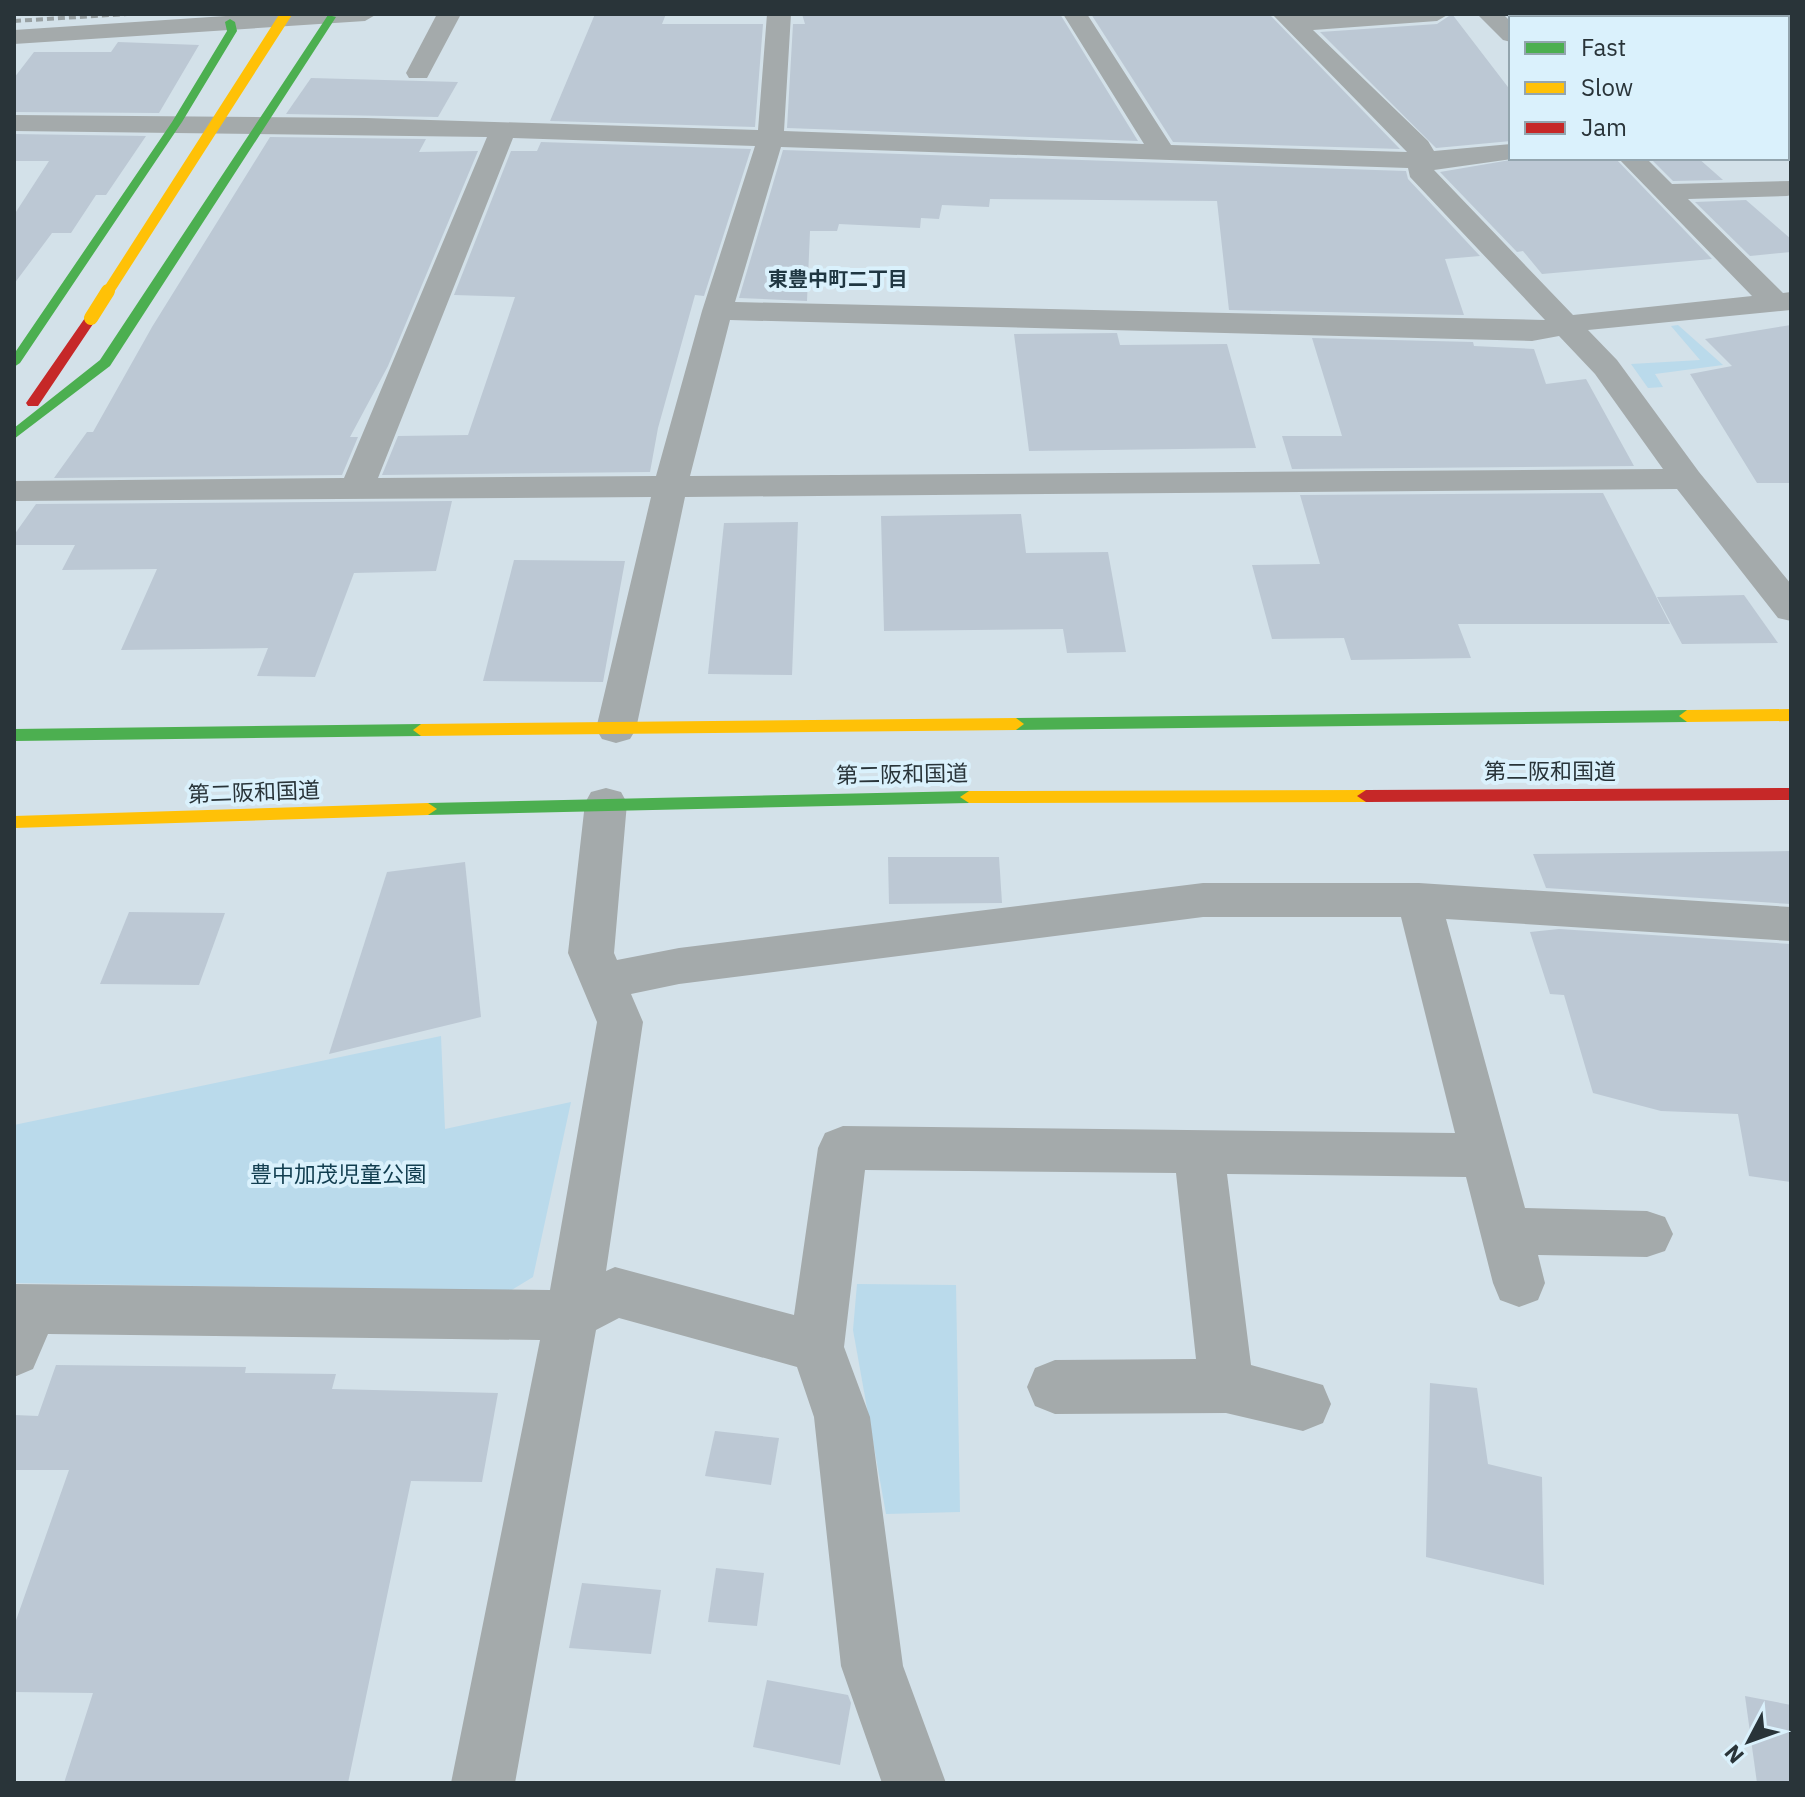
<svg xmlns="http://www.w3.org/2000/svg" width="1805" height="1797" viewBox="0 0 1805 1797" font-family="'IBM Plex Sans','Noto Sans JP',sans-serif">
  <rect width="100%" height="100%" fill="#d3e1e9"/>
  <g fill="#badaeb">
    <path d="M 1678,325 L 1723,365 L 1655,374 L 1663,387 L 1648,388 L 1631,364 L 1700,360 L 1671,326 Z"/>
    <path d="M 441,1036 L 445,1129 L 571,1102 L 533,1277 L 510,1291 L 14,1283 L 14,1125 Z"/>
    <path d="M 857,1284 L 956,1285 L 960,1512 L 886,1514 L 853,1330 Z"/>
  </g>
  <g fill="#bcc8d4">
    <path d="M 595,14 L 666,14 L 662,24 L 763,24 L 755,127 L 550,121 Z"/>
    <path d="M 802,14 L 1060,14 L 1138,141 L 787,128 L 793,24 L 805,24 Z"/>
    <path d="M 1091,14 L 1269,14 L 1400,149 L 1173,142 Z"/>
    <path d="M 1452,14 L 1511,91 L 1511,141 L 1436,148 L 1320,32 L 1437,24 Z"/>
    <path d="M 118,42 L 199,45 L 159,113 L 14,112 L 14,78 L 34,52 L 111,52 Z"/>
    <path d="M 311,78 L 458,82 L 438,117 L 286,114 Z"/>
    <path d="M 14,134 L 146,136 L 106,195 L 96,195 L 71,233 L 52,233 L 14,284 L 14,215 L 49,161 L 14,161 Z"/>
    <path d="M 270,137 L 426,139 L 419,152 L 478,151 L 388,366 L 350,437 L 358,437 L 342,475 L 54,478 L 87,432 L 93,432 L 152,327 Z"/>
    <path d="M 541,142 L 751,149 L 704,296 L 695,295 L 658,428 L 650,472 L 382,475 L 398,436 L 468,435 L 515,297 L 454,295 L 511,151 L 537,151 Z"/>
    <path d="M 783,150 L 1406,171 L 1408,179 L 1480,256 L 1445,259 L 1464,315 L 1229,310 L 1217,201 L 990,199 L 989,207 L 942,205 L 939,219 L 921,218 L 920,228 L 839,224 L 837,231 L 810,231 L 807,301 L 739,298 Z"/>
    <path d="M 1522,158 L 1615,158 L 1712,259 L 1542,274 L 1523,251 L 1517,252 L 1440,172 Z"/>
    <path d="M 1650,158 L 1698,158 L 1723,180 L 1673,181 Z"/>
    <path d="M 1746,200 L 1791,239 L 1791,252 L 1750,256 L 1695,202 Z"/>
    <path d="M 1791,325 L 1791,483 L 1757,483 L 1690,374 L 1732,366 L 1705,339 Z"/>
    <path d="M 1117,333 L 1120,345 L 1227,344 L 1256,448 L 1029,451 L 1014,334 Z"/>
    <path d="M 1312,338 L 1473,342 L 1474,346 L 1534,349 L 1546,384 L 1586,379 L 1634,466 L 1292,469 L 1282,436 L 1342,436 Z"/>
    <path d="M 1603,493 L 1670,624 L 1458,624 L 1471,658 L 1351,660 L 1344,638 L 1272,639 L 1252,565 L 1320,564 L 1300,495 Z"/>
    <path d="M 452,501 L 436,571 L 354,573 L 315,677 L 257,676 L 268,648 L 121,650 L 157,569 L 62,570 L 75,545 L 14,545 L 14,535 L 36,504 Z"/>
    <path d="M 1021,514 L 1026,553 L 1108,552 L 1126,652 L 1067,653 L 1063,629 L 884,631 L 881,516 Z"/>
    <path d="M 798,522 L 792,675 L 708,674 L 724,523 Z"/>
    <path d="M 514,560 L 625,561 L 603,682 L 483,681 Z"/>
    <path d="M 1744,595 L 1778,643 L 1682,644 L 1657,597 Z"/>
    <path d="M 1791,851 L 1791,904 L 1546,888 L 1533,854 Z"/>
    <path d="M 888,857 L 999,857 L 1002,903 L 889,904 Z"/>
    <path d="M 465,862 L 481,1017 L 329,1054 L 387,872 Z"/>
    <path d="M 129,912 L 225,913 L 199,985 L 100,984 Z"/>
    <path d="M 1559,929 L 1791,944 L 1791,1182 L 1749,1176 L 1738,1114 L 1661,1111 L 1593,1093 L 1564,995 L 1550,994 L 1530,932 Z"/>
    <path d="M 56,1365 L 246,1367 L 245,1373 L 336,1374 L 332,1389 L 498,1393 L 482,1482 L 411,1481 L 348,1783 L 64,1783 L 93,1693 L 14,1692 L 14,1626 L 69,1470 L 14,1470 L 14,1415 L 38,1416 Z"/>
    <path d="M 1430,1383 L 1477,1388 L 1488,1464 L 1542,1477 L 1544,1585 L 1426,1557 Z"/>
    <path d="M 715,1431 L 779,1438 L 771,1485 L 705,1476 Z"/>
    <path d="M 716,1568 L 764,1573 L 757,1626 L 708,1622 Z"/>
    <path d="M 582,1583 L 661,1590 L 651,1654 L 569,1648 Z"/>
    <path d="M 767,1680 L 848,1695 L 851,1703 L 840,1765 L 753,1747 Z"/>
    <path d="M 1745,1696 L 1791,1705 L 1791,1783 L 1757,1783 Z"/>
  </g>
  <g fill="none" stroke-linecap="round" stroke-linejoin="round">
    <g fill="#a4aaab" fill-rule="evenodd">
      <path d="M 257,14 L 377,14 L 365,21 L 14,44 L 14,30 Z"/>
      <path d="M 437,14 L 461,14 L 427,78 L 409,78 L 406,73 Z"/>
      <path d="M 767,14 L 791,14 L 784,131 L 1144,144 L 1063,14 L 1087,14 L 1171,145 L 1407,152 L 1272,14 L 1449,14 L 1437,21 L 1313,30 L 1428,141 L 1434,151 L 1511,144 L 1511,158 L 1519,158 L 1434,170 L 1573,315 L 1752,296 L 1618,158 L 1646,158 L 1672,184 L 1791,181 L 1791,195 L 1787,196 L 1688,199 L 1783,293 L 1791,292 L 1791,310 L 1588,330 L 1617,360 L 1699,472 L 1791,584 L 1791,621 L 1778,618 L 1677,489 L 685,497 L 636,729 L 630,739 L 616,743 L 602,739 L 596,729 L 651,497 L 14,501 L 14,481 L 344,478 L 487,137 L 14,131 L 14,115 L 366,118 L 758,130 ZM 513,138 L 755,146 L 702,311 L 656,476 L 378,478 ZM 781,147 L 1408,168 L 1410,177 L 1545,320 L 735,302 ZM 730,320 L 1532,341 L 1559,336 L 1595,374 L 1663,469 L 690,476 Z"/>
      <path d="M 1477,14 L 1503,14 L 1511,22 L 1511,42 L 1503,40 Z"/>
      <rect x="1787" y="131" width="4" height="16"/>
      <path d="M 606,788 L 621,792 L 627,803 L 614,953 L 617,960 L 679,948 L 1203,883 L 1419,883 L 1791,907 L 1791,941 L 1446,919 L 1525,1208 L 1647,1211 L 1665,1217 L 1673,1234 L 1665,1251 L 1647,1257 L 1538,1255 L 1545,1283 L 1538,1300 L 1519,1307 L 1500,1300 L 1493,1283 L 1466,1177 L 1227,1174 L 1251,1365 L 1323,1385 L 1331,1404 L 1323,1423 L 1303,1431 L 1226,1413 L 1055,1414 L 1035,1406 L 1027,1387 L 1035,1368 L 1055,1360 L 1196,1359 L 1176,1173 L 865,1170 L 844,1347 L 870,1417 L 903,1666 L 946,1783 L 882,1783 L 841,1666 L 814,1417 L 797,1367 L 619,1318 L 596,1330 L 515,1783 L 451,1783 L 540,1340 L 48,1334 L 33,1369 L 14,1377 L 14,1284 L 550,1290 L 597,1022 L 568,953 L 585,803 L 591,792 ZM 1203,917 L 1401,917 L 1455,1133 L 843,1126 L 825,1133 L 818,1148 L 794,1315 L 615,1267 L 606,1271 L 643,1022 L 631,994 L 679,984 Z"/>
    </g>
    <g fill="#4caf50" fill-rule="evenodd">
      <path d="M 328,15 L 336,17 L 110,366 L 14,439 L 14,428 L 100,360 Z"/>
      <path d="M 230,19 L 235,22 L 237,31 L 182,122 L 20,363 L 14,367 L 14,354 L 172,122 L 227,31 L 225,22 Z"/>
      <path d="M 1687,710 L 1695,716 L 1687,722 L 1016,730 L 1008,724 L 1016,718 Z"/>
      <path d="M 421,724 L 429,730 L 421,736 L 14,741 L 14,729 Z"/>
      <path d="M 969,791 L 978,797 L 969,803 L 428,815 L 419,809 L 428,803 Z"/>
    </g>
    <g fill="#ffc107" fill-rule="evenodd">
      <path d="M 1791,709 L 1791,721 L 1687,722 L 1679,716 L 1687,710 Z"/>
      <path d="M 1016,718 L 1024,724 L 1016,730 L 421,736 L 413,730 L 421,724 Z"/>
      <path d="M 1366,790 L 1375,796 L 1366,802 L 969,803 L 960,797 L 969,791 Z"/>
      <path d="M 428,803 L 437,809 L 428,815 L 14,828 L 14,816 Z"/>
    </g>
    <g fill="#c62828" fill-rule="evenodd">
      <path d="M 91,314 L 97,318 L 40,403 L 38,406 L 28,406 L 26,403 L 87,315 Z"/>
      <path d="M 1791,788 L 1791,800 L 1366,802 L 1357,796 L 1366,790 Z"/>
    </g>
    <path stroke="#98a0a2" stroke-width="4" stroke-dasharray="7 4" stroke-linecap="butt" d="M 14,21 L 127,14"/>
    <path stroke="#ffc107" stroke-width="11" d="M 107,293 L 286,14"/>
    <path stroke="#ffc107" stroke-width="14" d="M 91,318 L 108,291"/>
  </g>
  <g text-anchor="middle" stroke-width="8" stroke-linejoin="round" paint-order="stroke">
    <g font-size="20" font-weight="bold" fill="#203742" stroke="#daf1fc">
      <text x="838" y="286">東豊中町二丁目</text>
    </g>
    <g font-size="22" fill="#293439" stroke="#daf1fc">
      <text x="1550" y="779">第二阪和国道</text>
      <text transform="translate(902 774) rotate(-1)" y="8">第二阪和国道</text>
      <text transform="translate(254 792) rotate(-2)" y="8">第二阪和国道</text>
    </g>
    <g font-size="22" fill="#113d4f" stroke="#daf1fc">
      <text x="338" y="1182">豊中加茂児童公園</text>
    </g>
  </g>
  <rect width="1805" height="1797" fill="none" stroke="#293439" stroke-width="32"/>
  <rect x="1509" y="16" width="280" height="144" fill="#daf1fc" stroke="#93a5ae" stroke-width="2"/>
  <rect x="1525" y="42" width="40" height="12" fill="#4caf50" stroke="#93a5ae" stroke-width="2"/>
  <text x="1581" y="56" font-size="24" fill="#293439">Fast</text>
  <rect x="1525" y="82" width="40" height="12" fill="#ffc107" stroke="#93a5ae" stroke-width="2"/>
  <text x="1581" y="96" font-size="24" fill="#293439">Slow</text>
  <rect x="1525" y="122" width="40" height="12" fill="#c62828" stroke="#93a5ae" stroke-width="2"/>
  <text x="1581" y="136" font-size="24" fill="#293439">Jam</text>
  <g transform="translate(1749 1741) rotate(229)" stroke="#daf1fc" stroke-width="6" paint-order="stroke">
  <path d="M0-6L14 30L0 20L-14 30Z" fill="#293439"/>
  <text y="-12" font-size="22" font-weight="bold" text-anchor="middle" fill="#293439">N</text>
  </g>
</svg>
